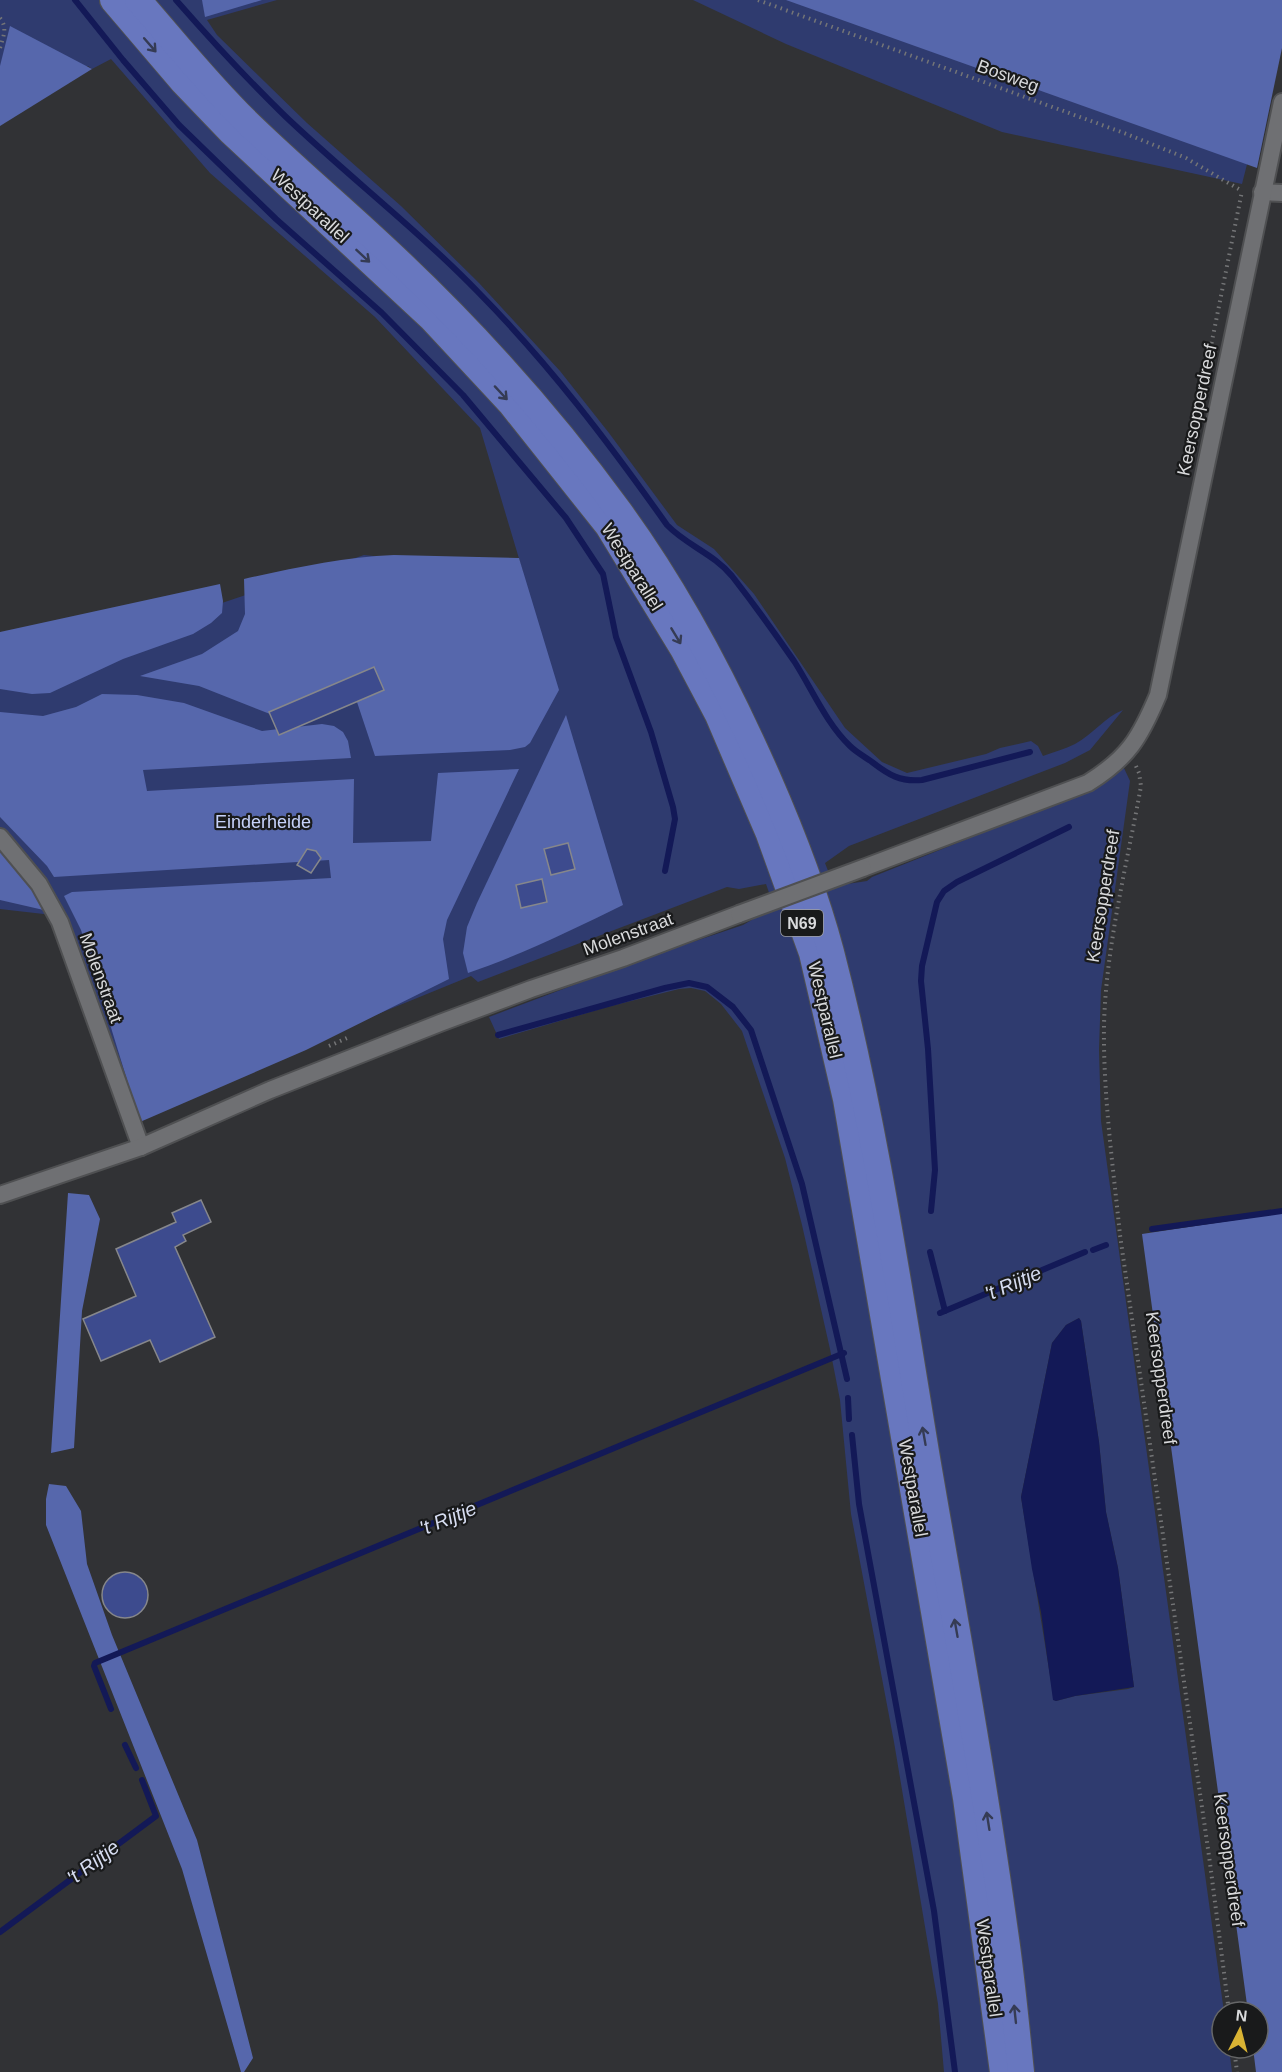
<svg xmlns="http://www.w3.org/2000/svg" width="1282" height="2072" viewBox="0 0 1282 2072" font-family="Helvetica,sans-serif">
  <rect width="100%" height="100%" fill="#313235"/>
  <g fill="#2f3b6f" fill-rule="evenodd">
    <path d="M 0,0 L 277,0 L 207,20 L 217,35 L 307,123 L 401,206 L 479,283 L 560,371 L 609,433 L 677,525 L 714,549 L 754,594 L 845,728 L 882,762 L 907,773 L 986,754 L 1000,748 L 1031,741 L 1038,746 L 1043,756 C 1053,752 1065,749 1075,744 C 1093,734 1105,717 1123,710 L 1090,750 L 1065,763 L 849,846 L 825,863 L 834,886 L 867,881 L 872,877 L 1080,794 L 1102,781 L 1123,766 L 1130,781 L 1101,990 L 1099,1050 L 1101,1121 L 1224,2012 L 1222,2012 L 1222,2048 L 1229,2048 L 1232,2072 L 1027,2072 L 1011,1933 L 980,1737 L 912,1340 L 913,1330 C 893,1215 875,1100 846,988 C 785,750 663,529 496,350 C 424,272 341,206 265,132 C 232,100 201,65 170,30 L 159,34 L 207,88 L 255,137 L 375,247 L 440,309 L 492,362 L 567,449 L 601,494 L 664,590 L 732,712 L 777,819 L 811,910 L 832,983 L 847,1043 L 880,1221 L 882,1224 C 930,1506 984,1788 1016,2072 L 1008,2072 C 984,1866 948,1663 913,1459 C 897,1364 881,1270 864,1176 C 851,1104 839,1032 819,962 C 772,800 699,647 601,509 C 552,440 496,377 436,317 C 374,255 306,199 243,137 C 210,105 179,71 150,36 L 139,39 C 167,73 196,106 226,137 C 308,218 398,290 477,375 C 638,547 757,769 816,997 C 844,1106 859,1219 878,1329 L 881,1334 C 923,1580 967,1825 998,2072 L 944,2072 L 938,2004 L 920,1897 L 894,1742 L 851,1514 L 840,1400 L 830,1349 L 802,1225 L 785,1158 L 742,1031 L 721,1004 L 705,991 L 691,988 L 679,989 L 607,1007 L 499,1039 L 489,1017 L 648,957 L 743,925 L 774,907 L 766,884 L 739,889 L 727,887 L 478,982 L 471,976 L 128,1116 L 61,916 L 0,909 L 0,646 L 216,605 L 364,555 L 523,572 L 480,428 L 375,317 L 210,173 L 111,59 L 92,69 L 88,66 L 0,117 ZM 1079,1318 L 1081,1321 L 1099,1442 L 1106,1512 L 1118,1568 L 1134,1687 L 1128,1689 L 1075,1696 L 1056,1701 L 1054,1700 L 1021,1497 L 1052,1343 L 1066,1325 Z"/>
    <path d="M 693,0 L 1282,0 L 1282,26 L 1242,184 L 1002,132 L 786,44 Z"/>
  </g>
  <g fill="#5667ac">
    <path d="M 202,0 L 262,0 L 205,17 Z"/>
    <path d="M 786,0 L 1282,0 L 1282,48 L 1257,168 Z"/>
    <path d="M 10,26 L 92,69 L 0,126 L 0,66 Z"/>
    <path d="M 394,555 L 519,558 L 559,690 L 530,743 L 525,747 L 510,750 L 375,756 L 356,699 L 306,713 L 270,714 L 199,686 L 140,676 L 202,654 L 238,631 L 245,614 L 244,579 C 294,568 343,557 394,555 Z"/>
    <path d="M 220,584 L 223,601 L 222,613 L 211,623 L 193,634 L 123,659 L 50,693 L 32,694 L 0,689 L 0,632 Z"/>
    <path d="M 102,694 L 137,695 L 184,703 L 262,731 L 322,724 L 334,726 L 343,732 L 348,741 L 351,758 L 143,770 L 147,791 L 354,779 L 353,843 L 431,841 L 438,773 L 519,769 L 447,920 L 443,939 L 449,979 L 306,1050 L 140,1122 L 81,930 L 64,896 L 72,892 L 331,878 L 329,860 L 54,877 L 47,866 L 0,817 L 0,712 L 43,716 L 76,707 Z"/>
    <path d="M 566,715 L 623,905 C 572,930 521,955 468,973 L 463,953 L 467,927 L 477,903 Z"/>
    <path d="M 0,848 L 12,859 L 48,911 L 0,900 Z"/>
    <path d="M 68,1193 L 89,1195 L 100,1219 L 82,1311 L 74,1448 L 51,1453 Z"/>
    <path d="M 1282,1213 L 1282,2072 L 1256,2072 L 1253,2048 L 1258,2048 L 1258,2012 L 1248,2012 L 1142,1234 Z"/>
    <path d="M 49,1484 L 66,1486 L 81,1511 L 87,1564 L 112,1635 L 197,1840 L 253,2058 L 244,2072 L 241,2072 L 182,1869 L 46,1525 L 46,1499 Z"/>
  </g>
  <path fill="#131957" d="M 1079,1318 L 1081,1321 L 1099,1442 L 1106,1512 L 1118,1568 L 1134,1687 L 1075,1696 L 1056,1701 L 1053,1700 L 1041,1612 L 1032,1569 L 1021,1497 L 1052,1343 L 1066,1325 Z"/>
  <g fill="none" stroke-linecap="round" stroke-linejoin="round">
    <g stroke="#131957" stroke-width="6">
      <path d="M 75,0 L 123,60 L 179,125 L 276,219 L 382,313 L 463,395 L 566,518 L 603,574 L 616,637 L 651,732 L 673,807 L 675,819 L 665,871"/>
      <path d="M 176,0 C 211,40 247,79 285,116 C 348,176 418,230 479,293 C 549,364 609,443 667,525 C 686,545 714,554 732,576 C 753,603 774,632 794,661 C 812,689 826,723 850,746 C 856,752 865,757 872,762 C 889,775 900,782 922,780 L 1030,752"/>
      <path d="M 498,1035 L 665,988 L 689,983 L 707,987 L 733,1007 L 751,1030 L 802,1184 L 847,1379"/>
      <path d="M 931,1211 L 935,1170 L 928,1049 L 921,981 L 922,966 L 937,902 L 944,891 L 957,882 L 1069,827"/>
      <path d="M 1152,1229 L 1282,1211"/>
      <path d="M 1093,1250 L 1106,1245"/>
      <path d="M 930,1252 L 945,1311"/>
      <path d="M 940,1313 L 1085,1252"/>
      <path d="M 848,1398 L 849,1419"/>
      <path d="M 852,1435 L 859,1504 L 934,1911 L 955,2072"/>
      <path d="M 111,1709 L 94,1666 L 95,1663 L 844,1353"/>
      <path d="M 125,1745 L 136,1768"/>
      <path d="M 0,1932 L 156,1816 L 142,1780"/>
    </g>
  </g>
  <g fill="#3d4b8e" stroke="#86878b" stroke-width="1.5">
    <path d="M 374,667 L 384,690 L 279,735 L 269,712 Z"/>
    <path d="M 568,843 L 575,869 L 551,875 L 544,849 Z"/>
    <path d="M 307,849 L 316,851 L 321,858 L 311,873 L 297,865 Z"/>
    <path d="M 542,879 L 547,902 L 521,908 L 516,885 Z"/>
    <path d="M 201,1200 L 211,1222 L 183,1235 L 186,1241 L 175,1247 L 215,1337 L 160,1362 L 150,1340 L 101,1361 L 83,1319 L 136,1296 L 116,1249 L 176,1222 L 172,1213 Z"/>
    <circle cx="125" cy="1595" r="23"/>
  </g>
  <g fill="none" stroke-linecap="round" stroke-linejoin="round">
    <defs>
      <g id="street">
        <path d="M 1262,192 L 1282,193"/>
        <path d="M 0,837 L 39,884 L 60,922 L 141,1147"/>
        <path d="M 863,868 L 1088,783 C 1128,758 1140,738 1158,695 L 1282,102"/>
        <path d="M 0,1195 L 141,1147 L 270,1090 L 440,1023 L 531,989 L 623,958 L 739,914"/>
      </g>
      <g id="primary">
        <path d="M 113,0 L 183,82 L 231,132 L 431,318 L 511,404 L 608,526 L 683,649 L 718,715 L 769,834 L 812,953 L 846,1099 L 966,1798 L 1003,2072"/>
        <path d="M 138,0 C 174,41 208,84 247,122 C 289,163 334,201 377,241 C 466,323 548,413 619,511 C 679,593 726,683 767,776 C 792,833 815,892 831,952 C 874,1118 899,1289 927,1458 C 954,1616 983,1774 1005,1932 C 1012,1979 1016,2025 1021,2072"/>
      </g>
    </defs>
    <use href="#street" stroke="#4f5052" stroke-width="20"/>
    <use href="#primary" stroke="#4f5052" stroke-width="28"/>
    <g stroke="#747577" stroke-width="4" stroke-dasharray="1.5 4.5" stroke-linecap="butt">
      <path d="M 758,0 L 1124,133 L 1186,158 L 1242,191"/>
      <path d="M 0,18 C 8,28 3,37 0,48"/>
      <path d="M 1208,361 L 1242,191"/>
      <path d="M 1136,766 L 1139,773 L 1141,786 C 1127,864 1106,946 1104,1025 C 1103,1094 1113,1166 1120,1235 L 1210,1863 L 1229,2012"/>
      <path d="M 329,1046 L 347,1038"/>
      <path d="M 1234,2048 L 1237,2072"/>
    </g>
    <use href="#street" stroke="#6f7073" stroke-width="16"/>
    <use href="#primary" stroke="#6877bf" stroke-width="26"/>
    <defs>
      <path id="street-bridge" d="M 739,914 L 863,868"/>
    </defs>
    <use href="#street-bridge" stroke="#4f5052" stroke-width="20" stroke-linecap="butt"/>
    <use href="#street-bridge" stroke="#6f7073" stroke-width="16"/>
  </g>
  <defs><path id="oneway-shaft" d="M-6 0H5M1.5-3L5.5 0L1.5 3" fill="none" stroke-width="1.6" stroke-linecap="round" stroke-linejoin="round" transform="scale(1.5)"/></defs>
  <g stroke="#353b54">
    <use href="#oneway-shaft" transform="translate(150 45) rotate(49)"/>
    <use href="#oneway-shaft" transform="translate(363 256) rotate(43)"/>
    <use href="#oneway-shaft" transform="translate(501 393) rotate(47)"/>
    <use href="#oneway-shaft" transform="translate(676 636) rotate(59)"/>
    <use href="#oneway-shaft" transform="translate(924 1436) rotate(-100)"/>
    <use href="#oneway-shaft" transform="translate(956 1628) rotate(-100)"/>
    <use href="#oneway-shaft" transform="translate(988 1821) rotate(-99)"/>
    <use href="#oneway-shaft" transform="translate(1015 2014) rotate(-96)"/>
  </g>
  <g text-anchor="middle" stroke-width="4.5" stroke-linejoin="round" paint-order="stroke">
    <rect fill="#191a1b" stroke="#9fa0a2" stroke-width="1.5" x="781" y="910" width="42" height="26" rx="4.5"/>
    <g font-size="16" font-weight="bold" fill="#d9dadc">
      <text x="802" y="929">N69</text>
    </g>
    <g font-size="18" fill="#d9dadc" stroke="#191a1b">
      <text transform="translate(1008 76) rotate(20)" y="6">Bosweg</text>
      <text transform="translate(310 206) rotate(43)" y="6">Westparallel</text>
      <text transform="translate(1197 410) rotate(-78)" y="6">Keersopperdreef</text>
      <text transform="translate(632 567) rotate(58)" y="6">Westparallel</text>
      <text transform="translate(1103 896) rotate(-81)" y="6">Keersopperdreef</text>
      <text transform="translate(628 934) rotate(-20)" y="6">Molenstraat</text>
      <text transform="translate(101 978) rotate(70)" y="6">Molenstraat</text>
      <text transform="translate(825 1010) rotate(77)" y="6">Westparallel</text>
      <text transform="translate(1161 1378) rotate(82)" y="6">Keersopperdreef</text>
      <text transform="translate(913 1488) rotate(80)" y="6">Westparallel</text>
      <text transform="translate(1229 1860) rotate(82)" y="6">Keersopperdreef</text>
      <text transform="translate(989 1968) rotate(82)" y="6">Westparallel</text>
    </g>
    <g font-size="18" fill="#c7d3fb" stroke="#191a1b">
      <text x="263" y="828">Einderheide</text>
    </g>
    <g font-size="20" font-style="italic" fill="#d6dcf0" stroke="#191a1b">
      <text transform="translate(1013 1283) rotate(-23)" y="7">'t Rijtje</text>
      <text transform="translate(448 1518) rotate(-22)" y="7">'t Rijtje</text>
      <text transform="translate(93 1862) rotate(-37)" y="7">'t Rijtje</text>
    </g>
  </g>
  <g transform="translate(1240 2030) rotate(6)"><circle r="28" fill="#191a1b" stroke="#666768" stroke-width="1.5"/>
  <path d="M0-4.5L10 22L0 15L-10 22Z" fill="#d9b334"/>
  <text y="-9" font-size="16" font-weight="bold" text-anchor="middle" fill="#d9dadc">N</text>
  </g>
</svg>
